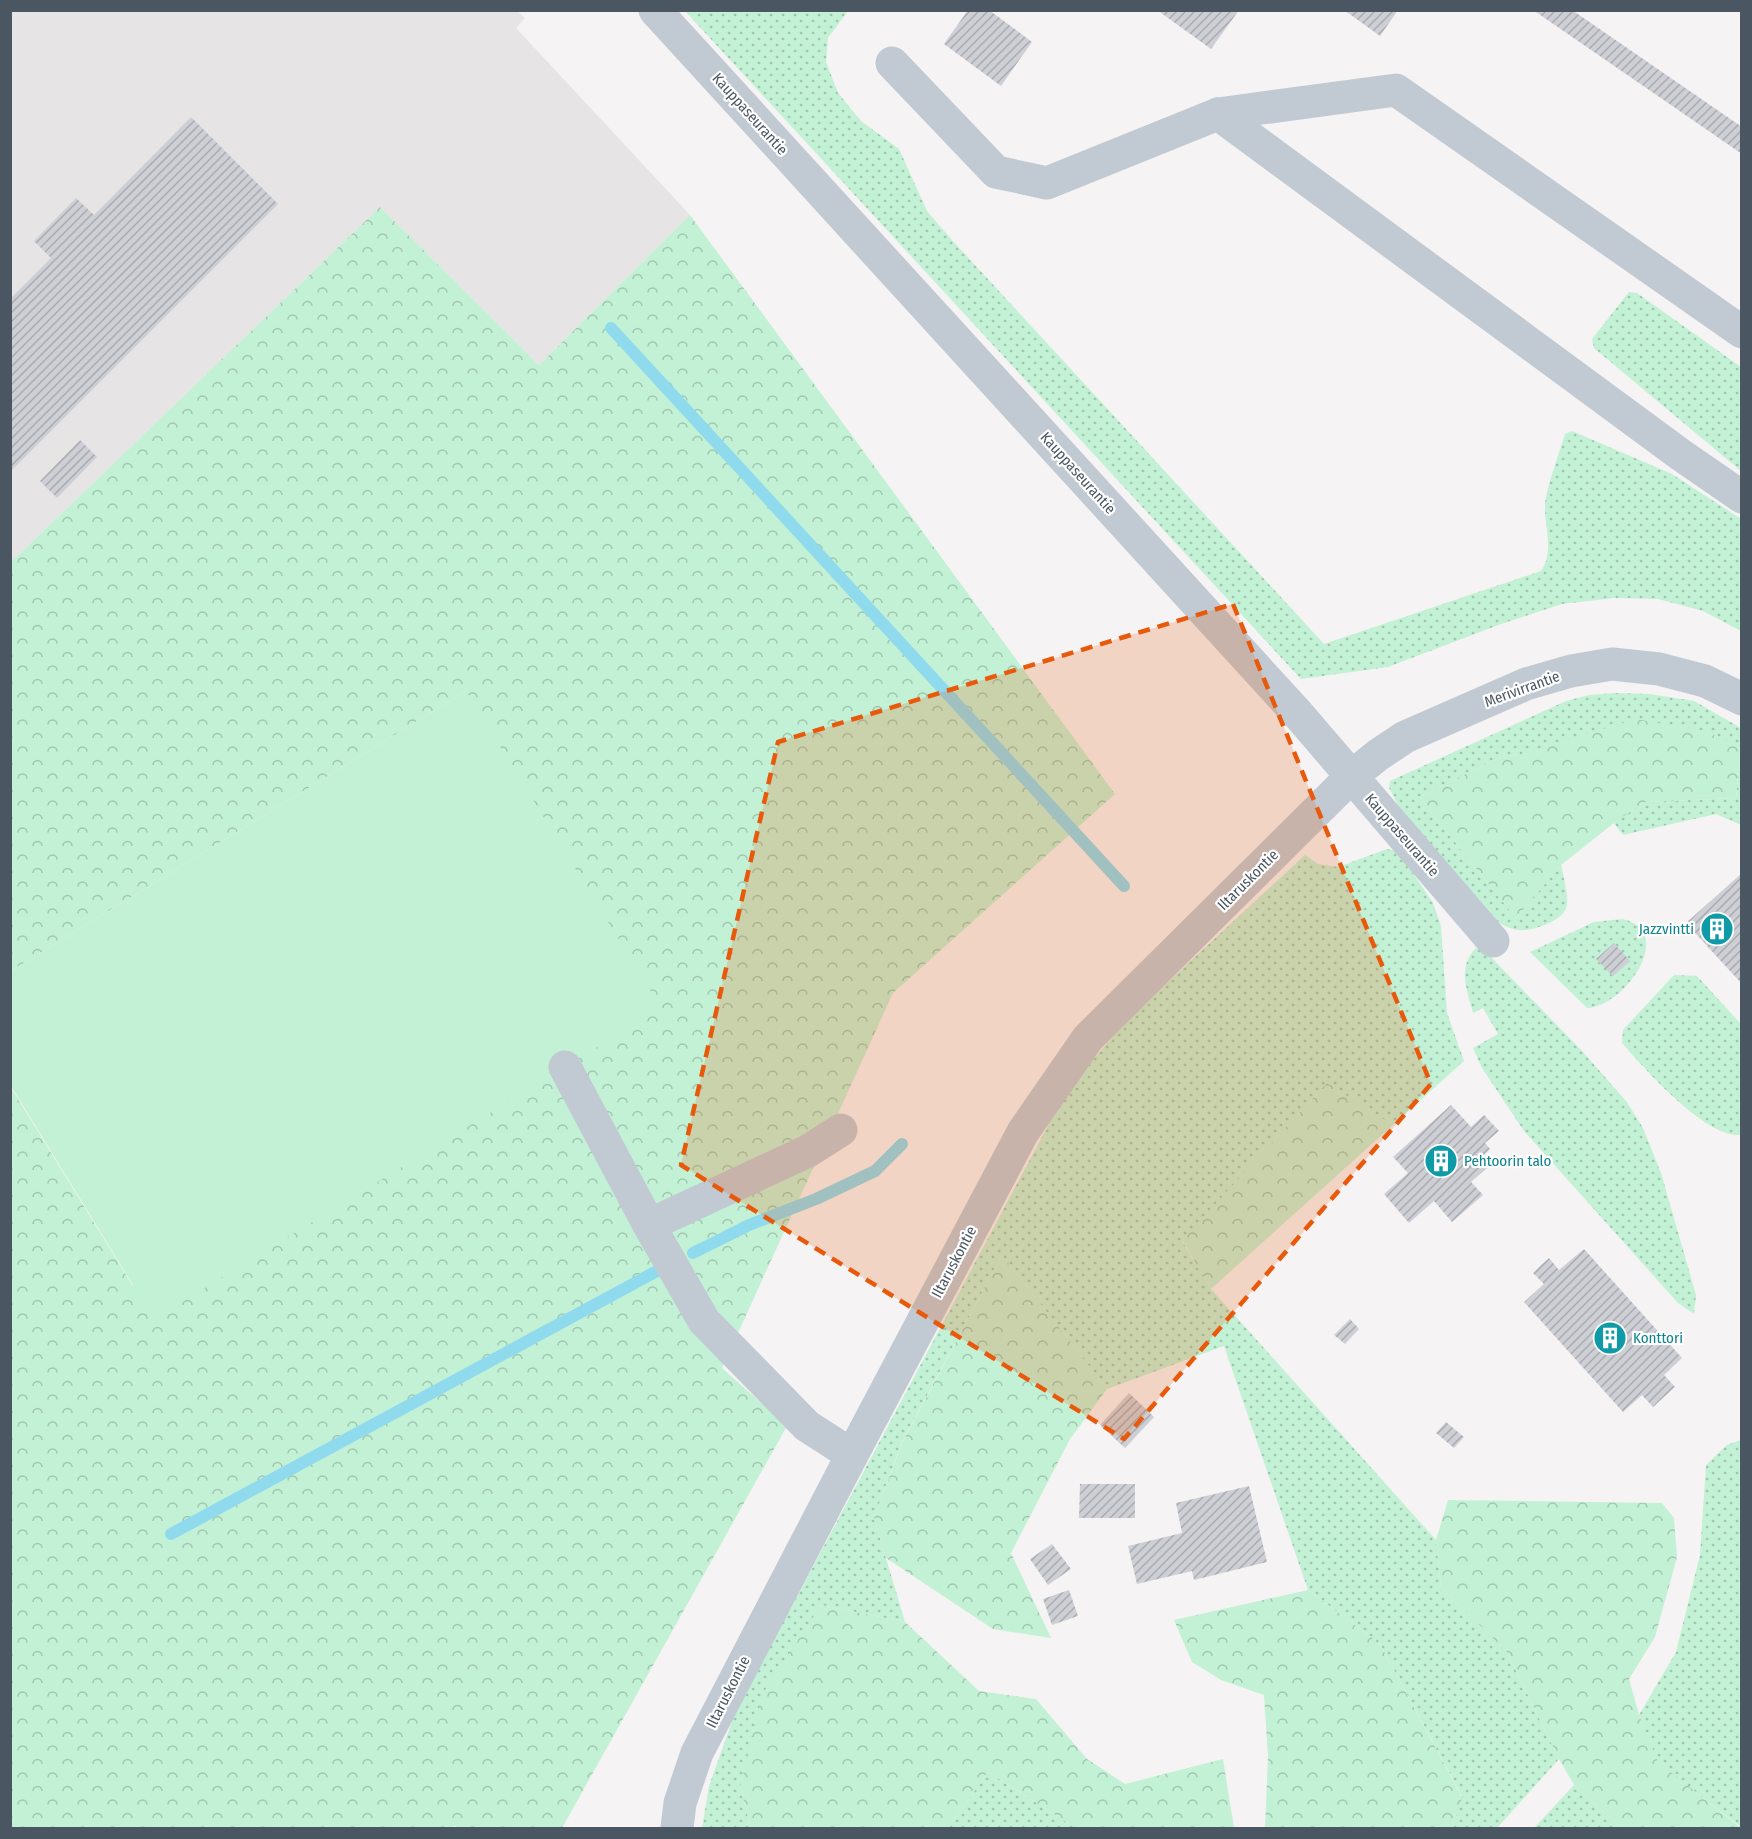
<svg xmlns="http://www.w3.org/2000/svg" width="1752" height="1839" viewBox="0 0 1752 1839" font-family="'Fira Sans Condensed',sans-serif">
  <defs>
    <pattern id="green-dots" width="8" height="8" patternUnits="userSpaceOnUse" patternTransform="scale(1.5)"><rect width="8" height="8" fill="#c3f1d5"/><path d="M2 2h.1M6 6h.1" fill="none" stroke="#a0c6b0" stroke-width="1.8" stroke-linecap="round"/></pattern>
    <pattern id="forest-crowns" width="20" height="18" patternUnits="userSpaceOnUse" patternTransform="scale(1.5)"><rect width="20" height="18" fill="#c3f1d5"/><path d="M2 6a3 3 0 1 1 6 0M12 15a3 3 0 1 1 6 0" fill="none" stroke="#a0c6b0"/></pattern>
    <pattern id="building-hatch" width="6" height="6" patternUnits="userSpaceOnUse" patternTransform="scale(1.5)"><rect width="6" height="6" fill="#cdcfd5"/><path d="M-1 1l2-2M0 6l6-6M5 7l2-2" fill="none" stroke="#a8abb0"/></pattern>
  </defs>
  <rect width="100%" height="100%" fill="#f5f3f3"/>
  <path fill="#e6e4e5" d="M 11,11 L 517,11 L 525,18 L 516,28 L 690,215 L 539,365 L 380,207 L 11,562 Z"/>
  <g fill="url(#green-dots)">
    <path d="M 685,11 L 848,11 L 828,38 L 826,62 L 838,93 L 861,121 L 899,149 L 927,211 L 951,239 L 1324,644 L 1541,571 C 1554,554 1545,527 1545,507 C 1545,490 1560,452 1565,434 L 1572,431 L 1672,474 L 1741,519 L 1741,631 L 1703,611 L 1658,599 L 1614,598 L 1562,604 L 1501,624 L 1388,667 L 1301,679 Z"/>
    <path d="M 1629,292 L 1637,293 L 1741,367 L 1741,471 L 1594,348 L 1592,339 Z"/>
    <path d="M 1615,693 L 1650,694 L 1694,701 L 1741,728 L 1741,825 L 1716,814 L 1623,835 L 1614,823 L 1644,802 L 1736,798 L 1740,746 L 1526,753 L 1494,760 L 1419,797 L 1516,918 L 1561,865 C 1563,875 1570,900 1566,908 C 1561,921 1537,929 1525,930 C 1515,931 1506,927 1498,922 L 1405,818 L 1389,788 L 1390,781 L 1566,701 L 1589,695 Z"/>
    <path d="M 1387,849 L 1398,851 L 1433,903 L 1441,926 L 1447,1013 L 1464,1061 L 1393,1125 L 1326,1084 L 1182,1241 L 1211,1289 L 1436,1540 L 1441,1587 L 1507,1652 L 1559,1759 L 1497,1828 L 1452,1828 L 1462,1796 L 1380,1644 L 1308,1590 L 1224,1346 L 1107,1389 L 1002,1255 L 902,1442 L 874,1518 L 905,1622 L 821,1605 L 740,1787 L 751,1828 L 702,1828 L 709,1786 L 735,1713 L 1067,1090 L 1126,1021 L 1305,855 L 1318,864 L 1338,867 Z"/>
    <path d="M 1622,919 C 1678,931 1624,1007 1587,1008 L 1530,952 L 1594,922 Z"/>
    <path d="M 1476,948 L 1487,953 L 1582,1051 L 1626,1101 L 1643,1128 L 1661,1173 L 1696,1295 L 1694,1314 L 1678,1303 L 1524,1131 L 1482,1068 L 1473,1048 L 1498,1034 L 1483,1008 L 1473,1013 C 1467,990 1457,967 1476,948 Z"/>
    <path d="M 1674,975 L 1697,976 L 1741,1024 L 1741,1135 C 1705,1138 1645,1069 1622,1043 L 1623,1030 Z"/>
    <path d="M 1741,1440 L 1741,1827 L 1658,1763 L 1639,1715 L 1676,1652 L 1700,1555 L 1706,1465 L 1727,1445 Z"/>
    <path d="M 988,1772 L 1076,1828 L 948,1828 Z"/>
    <path d="M 1574,1785 L 1622,1828 L 1534,1828 Z"/>
  </g>
  <g fill="url(#forest-crowns)">
    <path d="M 380,207 L 539,365 L 690,215 L 1115,794 L 893,993 L 722,1368 L 787,1426 L 562,1828 L 458,1828 L 455,1826 L 449,1828 L 11,1828 L 10,1086 L 133,1286 L 466,691 L 11,971 L 11,562 Z"/>
    <path d="M 1635,719 L 1701,730 L 1740,746 L 1736,798 L 1644,802 L 1614,823 L 1561,865 L 1516,918 L 1419,797 L 1494,760 L 1526,753 Z"/>
    <path d="M 1327,1083 L 1393,1125 L 1211,1289 L 1182,1240 Z"/>
    <path d="M 1002,1255 L 1107,1389 L 1070,1439 L 1011,1553 L 1051,1638 L 993,1629 L 886,1558 L 874,1518 L 902,1443 Z"/>
    <path d="M 1448,1500 L 1662,1503 L 1674,1518 L 1677,1557 L 1655,1637 L 1629,1679 L 1639,1715 L 1658,1762 L 1741,1828 L 1622,1828 L 1574,1785 L 1559,1759 L 1507,1652 L 1441,1587 L 1436,1540 Z"/>
    <path d="M 1308,1590 L 1380,1644 L 1462,1797 L 1452,1828 L 1265,1828 L 1268,1757 L 1264,1695 L 1221,1680 L 1192,1662 L 1174,1620 Z"/>
    <path d="M 821,1605 L 905,1622 L 979,1691 L 1036,1699 L 1087,1759 L 1125,1784 L 1223,1759 L 1234,1828 L 1076,1828 L 988,1772 L 948,1828 L 751,1828 L 740,1787 L 763,1693 Z"/>
  </g>
  <path fill="#c3f1d5" d="M 466,691 L 661,1008 L 154,1319 L 11,1086 L 11,971 Z"/>
  <g fill="none" stroke-linecap="round" stroke-linejoin="round">
    <g stroke="#90daee" stroke-width="12">
      <path d="M 611,328 L 1124,886"/>
      <path d="M 693,1253 L 749,1225 L 816,1199 L 875,1171 L 902,1144"/>
      <path d="M 171,1534 L 657,1271"/>
    </g>
  </g>
  <g fill="url(#building-hatch)">
    <path d="M 968,10 L 989,10 L 1032,42 L 1001,86 L 944,44 Z"/>
    <path d="M 1157,10 L 1239,10 L 1211,49 Z"/>
    <path d="M 1344,10 L 1398,10 L 1380,36 Z"/>
    <path d="M 1533,10 L 1572,10 L 1742,127 L 1742,154 Z"/>
    <path d="M 191,117 L 278,204 L 10,472 L 10,299 L 51,258 L 34,241 L 76,198 L 94,215 Z"/>
    <path d="M 80,440 L 97,457 L 57,498 L 40,481 Z"/>
    <path d="M 1742,873 L 1742,984 L 1686,923 Z"/>
    <path d="M 1614,943 L 1630,961 L 1613,976 L 1596,959 Z"/>
    <path d="M 1451,1105 L 1471,1127 L 1484,1115 L 1499,1131 L 1485,1143 L 1490,1149 L 1482,1157 L 1489,1166 L 1471,1182 L 1483,1195 L 1452,1222 L 1434,1201 L 1409,1223 L 1384,1194 L 1408,1173 L 1393,1157 Z"/>
    <path d="M 1584,1249 L 1682,1358 L 1664,1375 L 1675,1387 L 1653,1407 L 1642,1395 L 1623,1412 L 1524,1302 L 1544,1284 L 1533,1273 L 1541,1265 L 1549,1258 L 1559,1270 Z"/>
    <path d="M 1350,1319 L 1359,1329 L 1345,1344 L 1334,1335 Z"/>
    <path d="M 1129,1393 L 1154,1417 L 1125,1448 L 1100,1425 Z"/>
    <path d="M 1446,1422 L 1464,1437 L 1454,1448 L 1436,1433 Z"/>
    <path d="M 1080,1484 L 1135,1484 L 1135,1518 L 1079,1518 Z"/>
    <path d="M 1249,1486 L 1267,1562 L 1194,1580 L 1192,1571 L 1137,1584 L 1128,1546 L 1182,1533 L 1176,1503 Z"/>
    <path d="M 1052,1544 L 1071,1569 L 1048,1585 L 1030,1559 Z"/>
    <path d="M 1069,1590 L 1078,1616 L 1052,1625 L 1043,1599 Z"/>
  </g>
  <g fill="none" stroke-linecap="round" stroke-linejoin="round">
    <g stroke="#c1cad2" stroke-width="33">
      <path d="M 655,10 L 1298,714 L 1493,941"/>
      <path d="M 892,63 L 996,172 L 1047,183 L 1218,114 L 1681,455 L 1742,497"/>
      <path d="M 1218,114 L 1396,90 L 1742,332"/>
      <path d="M 565,1067 L 649,1225 L 808,1151 L 841,1130"/>
      <path d="M 649,1225 L 704,1321 L 807,1426 L 852,1455"/>
      <path d="M 677,1828 L 680,1803 L 697,1753 L 852,1455 L 1023,1132 L 1088,1038 L 1352,776 L 1378,755 L 1405,737 L 1526,684 L 1571,671 L 1612,664 L 1659,669 L 1705,681 L 1742,699"/>
    </g>
  </g>
  <path fill="#e8590c" fill-opacity="0.2" stroke="#e8590c" stroke-width="4.5" stroke-dasharray="12 8" stroke-linejoin="round" d="M 1233,604 L 1431,1084 L 1124,1439 L 681,1165 L 778,742 Z"/>
  <defs>
    <symbol id="building-disc" viewBox="-11 -11 22 22"><circle r="9.5" fill="#0f9aa8" stroke="#fff"/><path d="M-4-6H4V6H1V3H-1V6H-4ZM-2.5-4.3h1.7v1.8h-1.7ZM.8-4.3h1.7v1.8H.8ZM-2.5-1h1.7V.8h-1.7ZM.8-1h1.7V.8H.8Z" fill="#fff"/></symbol>
  </defs>
  <g fill-rule="evenodd">
    <use href="#building-disc" x="1698" y="910" width="38" height="38"/>
    <use href="#building-disc" x="1422" y="1142" width="38" height="38"/>
    <use href="#building-disc" x="1591" y="1319" width="38" height="38"/>
  </g>
  <g text-anchor="middle" stroke-width="4.5" stroke-linejoin="round" paint-order="stroke">
    <g font-size="15" fill="#4a5661" stroke="#fff">
      <text transform="translate(750 114) rotate(48)" y="5">Kauppaseurantie</text>
      <text transform="translate(1078 473) rotate(48)" y="5">Kauppaseurantie</text>
      <text transform="translate(1522 689) rotate(-20)" y="5">Merivirrantie</text>
      <text transform="translate(1402 835) rotate(49)" y="5">Kauppaseurantie</text>
      <text transform="translate(1248 880) rotate(-45)" y="5">Iltaruskontie</text>
      <text transform="translate(954 1262) rotate(-62)" y="5">Iltaruskontie</text>
      <text transform="translate(728 1692) rotate(-63)" y="5">Iltaruskontie</text>
    </g>
    <g font-size="15" fill="#0d838f" stroke="#fff" text-anchor="start">
      <text x="1694" y="934" text-anchor="end">Jazzvintti</text>
      <text x="1464" y="1166">Pehtoorin talo</text>
      <text x="1633" y="1343">Konttori</text>
    </g>
  </g>
  <rect width="1752" height="1839" fill="none" stroke="#4a5661" stroke-width="24"/>
</svg>
